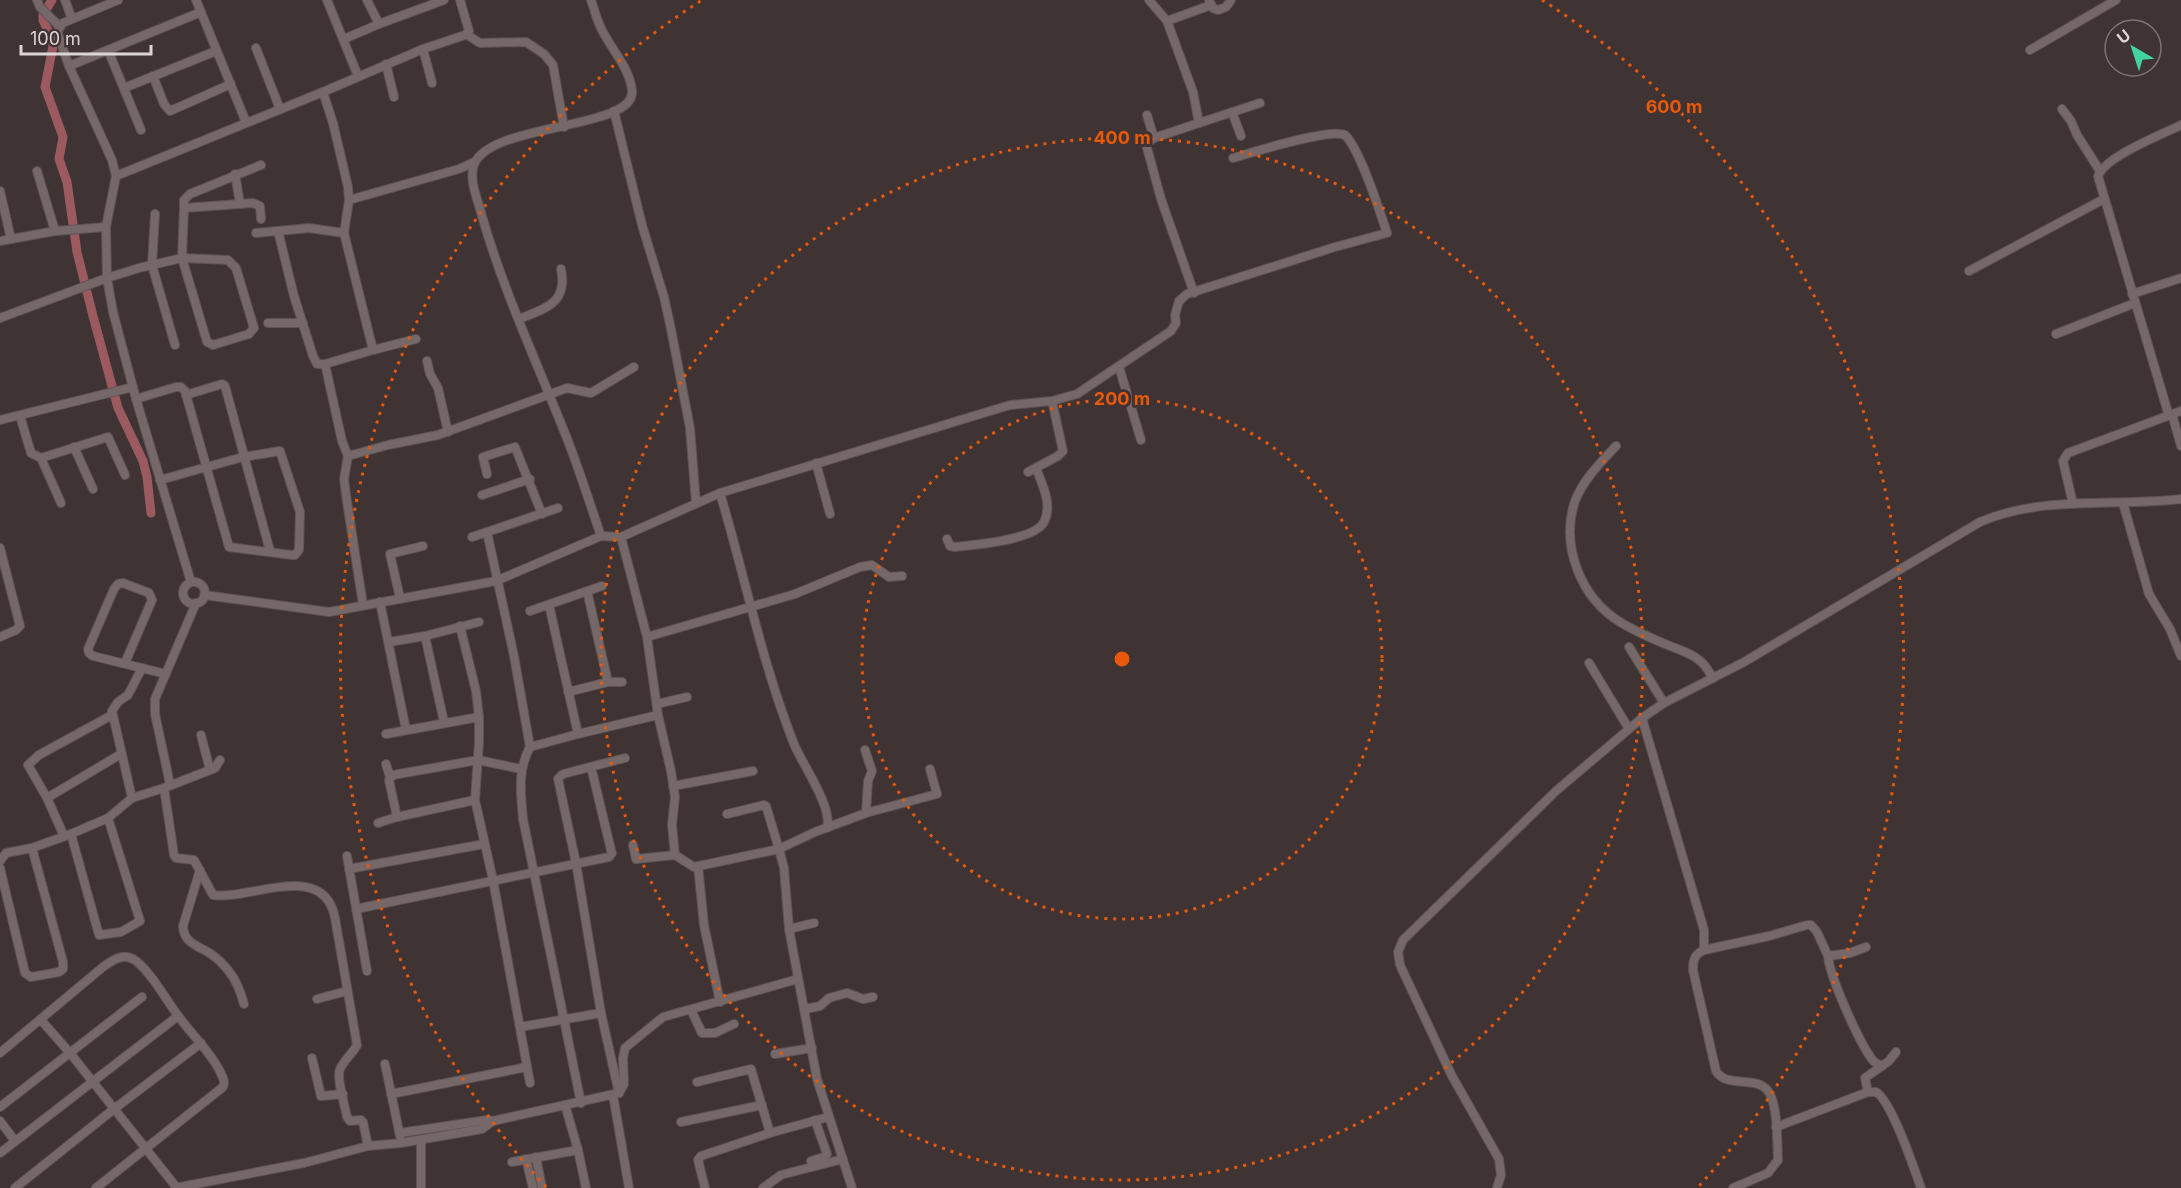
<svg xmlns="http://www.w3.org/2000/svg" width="2181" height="1188" viewBox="0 0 2181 1188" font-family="Inter,sans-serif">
  <rect width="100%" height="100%" fill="#3f3333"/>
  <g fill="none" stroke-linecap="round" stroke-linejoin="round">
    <path stroke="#9b5a5f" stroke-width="9" d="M 52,0 L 43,15 L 43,20 L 52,39 L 53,46 L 45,87 L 63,137 L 59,159 L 67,182 L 77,252 L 93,316 L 118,408 L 143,461 L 147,477 L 151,513"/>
    <defs>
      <g id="minor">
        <path d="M 37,0 L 40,7 L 60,27"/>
        <path d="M 65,0 L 72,19"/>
        <path d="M 118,0 L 63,23 L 58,30 L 58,34 L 69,66 L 112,160 L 116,176 L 106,227 L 107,278 L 113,312 L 136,399 L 191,582"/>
        <path d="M 196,0 L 246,122"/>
        <path d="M 327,0 L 358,76"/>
        <path d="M 367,0 L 379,24"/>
        <path d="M 591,0 C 594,8 596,17 600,26 C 609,47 630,67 632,91 C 635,131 482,122 473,168 C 470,184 478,200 482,216 C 504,293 539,367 568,441 C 580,472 590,504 601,536"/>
        <path d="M 1149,0 L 1167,21 L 1193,92 L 1199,123 L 1154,138 L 1146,144 L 1161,199 L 1194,293"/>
        <path d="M 1209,0 L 1213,8 L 1218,10 L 1226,7 L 1231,0"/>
        <path d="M 1167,21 L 1211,5"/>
        <path d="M 466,34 L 480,43 L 526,42 L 544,54 L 553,65 L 564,127"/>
        <path d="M 344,39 L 379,24 L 444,0"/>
        <path d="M 256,48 L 280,109"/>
        <path d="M 423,49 L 432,83"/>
        <path d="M 108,50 L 141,130"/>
        <path d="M 2030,50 L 2116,0"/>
        <path d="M 386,64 L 394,97"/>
        <path d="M 69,66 L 201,12"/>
        <path d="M 153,76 L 164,104 L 170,111 L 231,84"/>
        <path d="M 124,88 L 216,51"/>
        <path d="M 323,92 L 333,123 L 348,187 L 349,200 L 344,233 L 373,350 L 325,364"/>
        <path d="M 2062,109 L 2071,121 L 2077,135 L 2100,171"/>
        <path d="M 614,111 L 642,225 L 664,297 L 671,329 L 690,428 L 696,503"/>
        <path d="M 1232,112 L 1241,136"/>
        <path d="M 1147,115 L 1154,138"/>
        <path d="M 1199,123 L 1260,103"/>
        <path d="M 37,171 L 55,231"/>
        <path d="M 235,174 L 240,204"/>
        <path d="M 116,176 L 323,92 L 423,49 L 465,35 L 469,31 L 460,0"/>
        <path d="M 0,191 L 11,239"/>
        <path d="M 349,200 L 459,169 L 474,162"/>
        <path d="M 184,208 L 253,203 L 260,206 L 261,219"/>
        <path d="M 155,214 L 152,265 L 175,345"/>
        <path d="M 278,231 L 294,296 L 313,356 L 317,364 L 325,364 L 342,441 L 348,456 L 344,479 L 346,495 L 363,605"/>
        <path d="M 256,233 L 309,228 L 344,233"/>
        <path d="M 0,241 L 55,231 L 106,227"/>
        <path d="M 1969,271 L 2104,199"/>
        <path d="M 2132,294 L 2181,278"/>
        <path d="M 0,318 L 107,278 L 139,268 L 182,258 L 228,260 L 236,268 L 254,328 L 249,334 L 213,345 L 207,342 L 182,258 L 184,208 L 184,200 L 190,194 L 261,165"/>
        <path d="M 519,319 C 546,308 568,303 561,269"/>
        <path d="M 268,323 L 303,323"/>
        <path d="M 2056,334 L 2135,303"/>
        <path d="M 373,350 L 416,339"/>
        <path d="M 427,361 L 430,374 L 438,388 L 448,432"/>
        <path d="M 1119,367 L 1141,440"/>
        <path d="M 186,395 L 222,384 L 225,386 L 270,551"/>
        <path d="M 136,399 L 176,387 L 181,387 L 185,391 L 229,547 L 292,555 L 295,555 L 299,550 L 300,512 L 280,451 L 243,457 L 160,480"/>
        <path d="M 2172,414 L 2181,446"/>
        <path d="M 20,416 L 31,453 L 41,458 L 61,503"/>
        <path d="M 2169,416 L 2098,176 C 2106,156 2161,135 2181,125"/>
        <path d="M 0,420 L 133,387"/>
        <path d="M 1616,446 C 1601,462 1583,480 1575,501 C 1560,546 1581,598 1620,622 C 1636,632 1653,639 1670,646 C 1680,650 1691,653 1699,660 C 1705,664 1709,672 1713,678"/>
        <path d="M 74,447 L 93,489"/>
        <path d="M 348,456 L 388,445 L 438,435 L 567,388 L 591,393 L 634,367"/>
        <path d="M 41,458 L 108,437 L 125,475"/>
        <path d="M 816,463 L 830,514"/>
        <path d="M 1028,472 L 1058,456 L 1063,451 L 1052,401"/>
        <path d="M 487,474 L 483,457 L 515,447 L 542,514"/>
        <path d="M 720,493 C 745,577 762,663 794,744 C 802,764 833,807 827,828"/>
        <path d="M 482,495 L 530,479"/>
        <path d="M 2123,503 L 2149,594 L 2170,629 L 2181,656"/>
        <path d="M 2073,504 L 2063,461 L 2068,453 L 2181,411"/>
        <path d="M 487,532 L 514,656 L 530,747 C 517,771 521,794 523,819 L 581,1103"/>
        <path d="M 472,537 L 558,508"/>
        <path d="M 621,537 L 647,637 L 658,715 L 671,771 L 675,797 L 672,825 L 675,855 L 694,867 L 779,849 L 784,868 L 789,929 L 817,1079 L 852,1188"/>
        <path d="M 947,539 L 950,546 L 955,547 C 974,545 1035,540 1044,522 C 1053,505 1042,484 1036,468"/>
        <path d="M 0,548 L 20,626 L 16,630 L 0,637"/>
        <circle cx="194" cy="593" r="11"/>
        <path d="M 587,591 L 608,682"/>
        <path d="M 204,595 L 329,612 L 496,581 L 601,536 L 621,537 L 720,493 L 1010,405 L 1052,401 L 1077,394 L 1171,331 L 1176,323 L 1175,315 L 1179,301 L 1187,294 L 1335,247 L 1387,233 C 1380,212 1360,149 1345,135 C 1329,128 1254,152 1233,158"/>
        <path d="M 400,598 L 390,554 L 423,546"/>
        <path d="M 380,602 L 406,730"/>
        <path d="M 549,605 L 578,734"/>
        <path d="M 530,611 L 602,586"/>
        <path d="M 460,626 L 476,691 L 479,717"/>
        <path d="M 425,636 L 444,722"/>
        <path d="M 647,637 L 795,594 L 860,567 L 872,565 L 889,577 L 902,576"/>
        <path d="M 389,642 L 425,636 L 479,622"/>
        <path d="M 1629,647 L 1664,703"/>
        <path d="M 125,663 L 152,600 L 149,593 L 123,583 L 118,584 L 114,589 L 88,649 L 89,653 L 93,656 L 166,674"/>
        <path d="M 1589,663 L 1629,729"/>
        <path d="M 568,692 L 608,682 L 622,682"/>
        <path d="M 657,704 L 687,697"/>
        <path d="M 1642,718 L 1704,930 L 1704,950 C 1695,954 1693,959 1693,970 L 1716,1071 C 1727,1090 1759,1073 1770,1094 C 1778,1110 1777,1142 1778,1160 L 1768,1173 L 1733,1188"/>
        <path d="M 386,734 L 479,717 L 479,742 L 475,800 L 493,880 L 530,1083"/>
        <path d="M 201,735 L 210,770"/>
        <path d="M 530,747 L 578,734 L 658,715"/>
        <path d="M 865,750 L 872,771 L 868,781 L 866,813"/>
        <path d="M 386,764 L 390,777"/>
        <path d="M 170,784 L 155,714 L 155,699 L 196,603"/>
        <path d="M 673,786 L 753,771"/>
        <path d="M 164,788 L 174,855 L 176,858 L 194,860 L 213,895 C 248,901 324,859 335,918 L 357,1045 C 353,1053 344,1060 340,1069 C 336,1077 345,1106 347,1117 L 350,1121 L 361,1120 L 363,1122 L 368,1146"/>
        <path d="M 47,798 L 28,765 L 39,755 L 112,715"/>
        <path d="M 132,798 L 112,711 L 118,702 L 128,695 L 142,668"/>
        <path d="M 727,814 L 764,805 L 766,806 L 779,849 L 815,832 L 866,813 L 937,794 L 930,769"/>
        <path d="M 397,817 L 389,780 L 393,775 L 478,760 L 521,769"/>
        <path d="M 378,823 L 397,817 L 475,800"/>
        <path d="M 71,834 L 99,935 L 121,932 L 140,921 L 108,818"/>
        <path d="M 64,836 L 47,798 L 121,754"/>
        <path d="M 633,845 L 636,859 L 675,855"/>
        <path d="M 347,856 L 367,971"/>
        <path d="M 0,861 L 6,853 L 32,848 L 71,834 L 108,818 L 132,798 L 164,788 L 215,768 L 220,760"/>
        <path d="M 698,866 L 704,925 L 720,1002"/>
        <path d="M 0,868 L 25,973 L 31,977 L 59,972 L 63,969 L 63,962 L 32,848"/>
        <path d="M 349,869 L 484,844"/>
        <path d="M 200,870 L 183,926 C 183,943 199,946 211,954 C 217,958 223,964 228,970 C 237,981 240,991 244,1004"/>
        <path d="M 356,909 L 609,857 L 612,853 L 611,850 L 591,767"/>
        <path d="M 789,929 L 814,923"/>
        <path d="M 1704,950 L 1769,936 L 1807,925 L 1811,925 L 1817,932 L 1828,956 L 1850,953 L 1866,947"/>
        <path d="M 1828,956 C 1830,978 1858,1039 1871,1058 C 1873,1062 1877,1064 1882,1066"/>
        <path d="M 317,999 L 347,991"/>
        <path d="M 805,1009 L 820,1006 L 829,998 L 847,993 L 863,999 L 873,997"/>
        <path d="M 691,1010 L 702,1033 L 715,1033 L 734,1024"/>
        <path d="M 41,1020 L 70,1053 L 177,1188"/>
        <path d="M 520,1027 L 601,1013"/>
        <path d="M 0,1053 L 103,967 C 111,961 122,953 133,959 C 148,967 168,1003 179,1017 C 193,1036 215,1057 223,1078 C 225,1083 224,1083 223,1087 L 96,1188"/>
        <path d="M 775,1054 L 812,1048"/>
        <path d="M 312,1058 L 321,1096 L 343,1094"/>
        <path d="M 385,1064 L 400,1136"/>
        <path d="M 697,1082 L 751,1069 L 770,1133"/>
        <path d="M 1868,1092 L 1865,1078 L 1889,1061 L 1896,1052"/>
        <path d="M 619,1093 L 601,1013 L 576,863 L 558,779 L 563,774 L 625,758"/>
        <path d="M 619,1093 L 624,1084 L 623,1058 L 625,1048 L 663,1017 L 798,979"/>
        <path d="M 391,1094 L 527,1067"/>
        <path d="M 613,1095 L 629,1188"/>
        <path d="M 565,1105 L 578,1150 L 586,1188"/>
        <path d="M 0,1107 L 142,997"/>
        <path d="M 0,1121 L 15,1141"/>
        <path d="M 681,1122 L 762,1105"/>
        <path d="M 1776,1127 L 1868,1092 L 1876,1092 C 1892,1102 1914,1168 1921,1188"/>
        <path d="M 400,1133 L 487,1120 L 493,1121 L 619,1093"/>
        <path d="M 421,1140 L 421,1188"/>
        <path d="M 0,1153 L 178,1016"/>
        <path d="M 536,1157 L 542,1188"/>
        <path d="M 526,1159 L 533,1188"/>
        <path d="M 811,1161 L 824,1157 L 827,1154 L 815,1120"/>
        <path d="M 512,1162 L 578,1150"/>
        <path d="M 15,1188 L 114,1109 L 201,1043"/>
        <path d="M 175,1188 L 304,1163 L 368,1146 L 401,1143 L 482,1129 L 493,1121"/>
        <path d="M 705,1188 L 698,1160 L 701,1156 L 770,1133 L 828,1117"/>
        <path d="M 763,1188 L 781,1175 L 843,1159"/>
        <path d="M 1497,1188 L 1501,1175 L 1499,1159 L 1452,1076 L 1400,965 L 1398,952 L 1403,940 L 1556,791 L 1642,718 L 1664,703 L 1744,662 L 1980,522 C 2043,495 2114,507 2181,499"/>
      </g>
    </defs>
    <use href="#minor" stroke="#5d5253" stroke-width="10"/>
    <use href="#minor" stroke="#766869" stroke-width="8"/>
  </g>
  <g fill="none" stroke="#e8590c" stroke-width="3" stroke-dasharray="3 6">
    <circle cx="1122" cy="659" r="260"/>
    <circle cx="1122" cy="659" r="521"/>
    <path d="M546 1187A781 781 0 0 1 702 0M1542 0A781 781 0 0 1 1698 1187"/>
  </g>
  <circle cx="1122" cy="659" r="9" fill="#e8590c" stroke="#3f3333" stroke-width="3"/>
  <g font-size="18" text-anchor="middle" font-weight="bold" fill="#e8590c" stroke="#3f3333" stroke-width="6" stroke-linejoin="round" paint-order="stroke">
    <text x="1674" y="113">600 m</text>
    <text x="1122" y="144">400 m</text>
    <text x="1122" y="405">200 m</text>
  </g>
  <g transform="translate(2133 48) rotate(321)"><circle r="28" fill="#3f3333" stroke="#7e7474" stroke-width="1.5"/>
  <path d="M0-4.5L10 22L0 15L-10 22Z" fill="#41d4a1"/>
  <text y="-9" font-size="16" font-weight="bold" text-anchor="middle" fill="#ddd5d5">U</text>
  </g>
  <path d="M21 45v9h130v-9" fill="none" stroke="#ddd5d5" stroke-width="3"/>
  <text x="30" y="45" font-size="18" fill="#ddd5d5" stroke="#3f3333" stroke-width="4.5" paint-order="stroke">100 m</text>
</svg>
